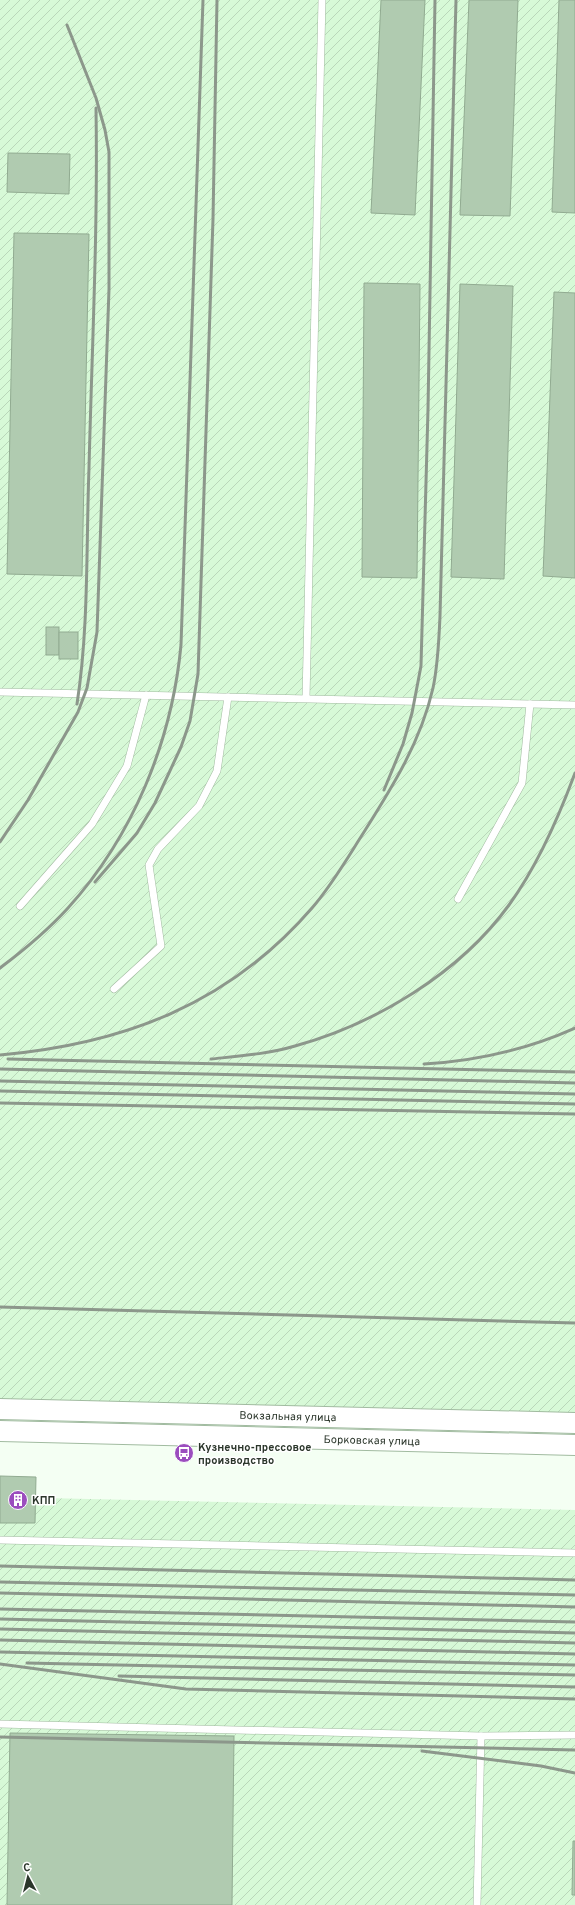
<svg xmlns="http://www.w3.org/2000/svg" width="575" height="1905" viewBox="0 0 575 1905" font-family="Overpass,sans-serif">
  <defs>
    <pattern id="industrial-furrows" width="10" height="10" patternUnits="userSpaceOnUse"><rect width="10" height="10" fill="#d7f9d7"/><path d="M-1 1l2-2M0 10L10 0M9 11l2-2" fill="none" stroke="#b9d6b9"/></pattern>
  </defs>
  <rect width="100%" height="100%" fill="#f4fff3"/>
  <g fill="url(#industrial-furrows)">
    <path d="M 0,0 L 575,0 L 575,1419 L 0,1404 Z"/>
    <path d="M 0,1497 L 575,1510 L 575,1905 L 0,1905 Z"/>
  </g>
  <g fill="#b0cbb0" stroke="#91ab91">
    <path d="M 381,0 L 425,0 L 415,215 L 371,213 Z"/>
    <path d="M 469,0 L 518,0 L 510,216 L 460,215 Z"/>
    <path d="M 559,0 L 575,0 L 575,213 L 552,212 Z"/>
    <path d="M 8,153 L 70,154 L 69,194 L 7,192 Z"/>
    <path d="M 14,233 L 89,234 L 82,576 L 7,574 Z"/>
    <path d="M 364,283 L 420,284 L 417,578 L 362,577 Z"/>
    <path d="M 460,284 L 513,286 L 504,579 L 451,577 Z"/>
    <path d="M 554,292 L 575,293 L 575,578 L 543,576 Z"/>
    <rect x="46" y="627" width="13" height="28"/>
    <rect x="59" y="632" width="19" height="27"/>
    <path d="M 0,1476 L 36,1477 L 35,1523 L 0,1523 Z"/>
    <path d="M 10,1733 L 234,1736 L 232,1905 L 7,1905 Z"/>
    <path d="M 573,1841 L 575,1841 L 575,1895 L 572,1895 Z"/>
  </g>
  <g fill="none" stroke-linecap="round" stroke-linejoin="round">
    <defs>
      <g id="lane">
        <path d="M 0,692 L 575,705"/>
        <path d="M 306,698 L 322,0"/>
        <path d="M 458,899 L 522,783 L 530,704"/>
        <path d="M 20,906 L 92,824 L 127,766 L 146,695"/>
        <path d="M 114,989 L 161,946 L 149,865 L 158,849 L 199,806 L 217,771 L 228,697"/>
        <path d="M 0,1540 L 575,1553"/>
        <path d="M 0,1724 L 481,1736 L 575,1735"/>
        <path d="M 477,1905 L 481,1736"/>
      </g>
      <g id="secondary">
        <path id="s1" d="M 0,1409 L 575,1423"/>
        <path id="s2" d="M 0,1431 L 575,1445"/>
      </g>
    </defs>
    <use href="#lane" stroke="#a1bba0" stroke-width="8"/>
    <use href="#secondary" stroke="#a1bba0" stroke-width="22"/>
    <use href="#lane" stroke="#fff" stroke-width="7"/>
    <use href="#secondary" stroke="#fff" stroke-width="20"/>
    <g stroke="#8c978b" stroke-width="3">
      <path d="M 77,704 C 89,627 86,546 89,468 C 92,348 98,228 96,108"/>
      <path d="M 384,790 L 403,744 L 412,713 L 421,666 L 428,409 L 435,0"/>
      <path d="M 0,842 L 28,800 L 78,712 L 87,688 L 97,632 L 109,289 L 109,152 L 105,130 L 96,98 L 67,25"/>
      <path d="M 95,882 L 137,833 L 155,803 L 181,747 L 190,721 L 198,674 L 213,219 L 217,0"/>
      <path d="M 0,968 C 24,950 48,930 68,908 C 133,836 172,741 181,645 L 203,0"/>
      <path d="M 0,1055 C 124,1044 229,1004 312,908 C 332,885 348,857 364,832 C 393,786 421,741 433,688 C 438,665 439,640 440,616 L 456,0"/>
      <path d="M 8,1059 L 575,1072"/>
      <path d="M 211,1059 C 240,1056 268,1054 295,1046 C 375,1024 460,973 509,905 C 538,865 558,819 575,773"/>
      <path d="M 424,1064 C 476,1061 528,1049 575,1028"/>
      <path d="M 0,1069 L 575,1083"/>
      <path d="M 0,1081 L 575,1094"/>
      <path d="M 0,1091 L 575,1104"/>
      <path d="M 0,1103 L 575,1114"/>
      <path d="M 0,1307 L 575,1323"/>
      <path d="M 0,1566 L 575,1580"/>
      <path d="M 0,1582 L 575,1595"/>
      <path d="M 0,1593 L 575,1607"/>
      <path d="M 0,1609 L 575,1622"/>
      <path d="M 0,1619 L 575,1633"/>
      <path d="M 0,1629 L 575,1643"/>
      <path d="M 0,1640 L 575,1654"/>
      <path d="M 0,1652 L 575,1665"/>
      <path d="M 27,1663 L 575,1675"/>
      <path d="M 0,1664 L 186,1689 L 575,1699"/>
      <path d="M 119,1676 L 575,1687"/>
      <path d="M 0,1737 L 575,1750"/>
      <path d="M 422,1751 L 541,1766 L 575,1773"/>
    </g>
  </g>
  <defs>
    <symbol id="bus-disc" viewBox="-11 -11 22 22"><circle r="9.5" fill="#9b4dbe" stroke="#fff"/><path d="M-5-6H5V4H4V6H2V4H-2V6H-4V4H-5ZM-3.5-4V0h7V-4ZM-3.5 1.2v1.5H-2V1.2ZM2 1.2v1.5H3.5V1.2Z" fill="#fff"/></symbol>
    <symbol id="building-disc" viewBox="-11 -11 22 22"><circle r="9.5" fill="#9b4dbe" stroke="#fff"/><path d="M-4-6H4V6H1V3H-1V6H-4ZM-2.5-4.3h1.7v1.8h-1.7ZM.8-4.3h1.7v1.8H.8ZM-2.5-1h1.7V.8h-1.7ZM.8-1h1.7V.8H.8Z" fill="#fff"/></symbol>
  </defs>
  <g fill-rule="evenodd">
    <use href="#bus-disc" x="173" y="1442" width="22" height="22"/>
    <use href="#building-disc" x="7" y="1489" width="22" height="22"/>
  </g>
  <g text-anchor="middle" stroke-width="3" stroke-linejoin="round" paint-order="stroke">
    <g font-size="11" fill="#2b362b" stroke="#fff">
      <text dy="4" stroke="none"><textPath href="#s1" startOffset="288">Вокзальная улица</textPath></text>
      <text dy="4" stroke="none"><textPath href="#s2" startOffset="372">Борковская улица</textPath></text>
    </g>
    <g font-size="11" font-weight="bold" fill="#2b362b" stroke="#fff" text-anchor="start">
      <text x="198" y="1451">Кузнечно-прессовое<tspan x="198" dy="13">производство</tspan></text>
      <text x="32" y="1504">КПП</text>
    </g>
  </g>
  <g transform="translate(28 1877) rotate(353)" stroke="#ffffff" stroke-width="3" paint-order="stroke">
  <path d="M0-3L7 15L0 10L-7 15Z" fill="#2b362b"/>
  <text y="-6" font-size="11" font-weight="bold" text-anchor="middle" fill="#2b362b">С</text>
  </g>
</svg>
